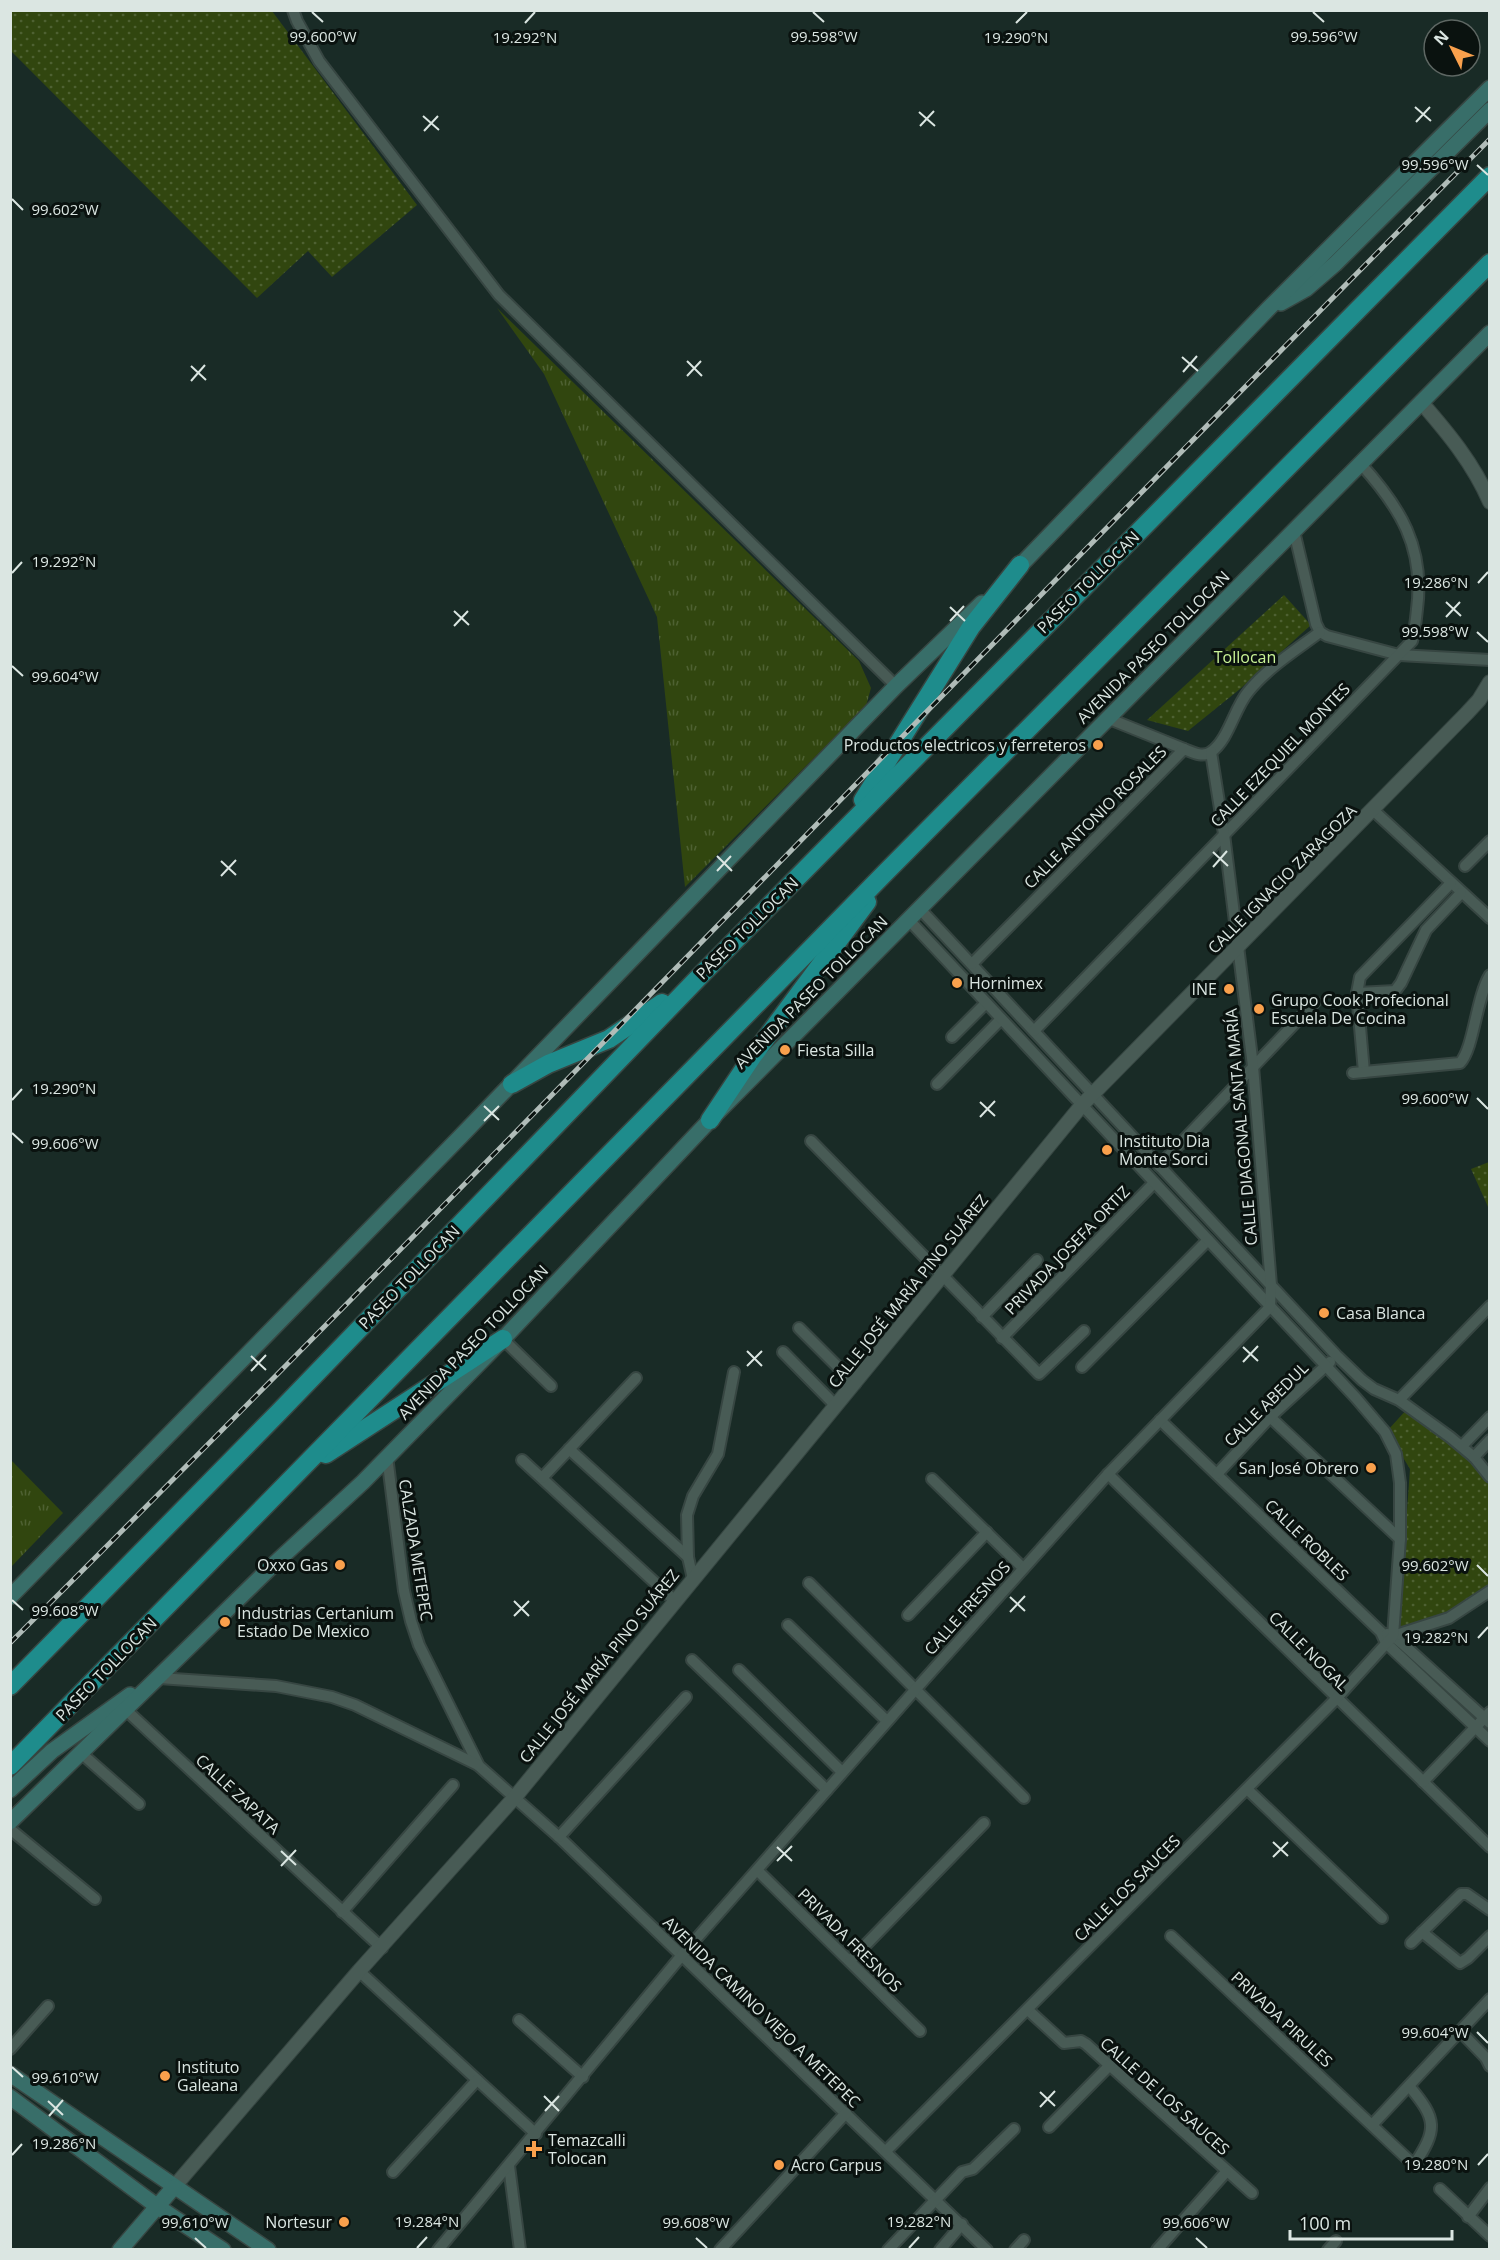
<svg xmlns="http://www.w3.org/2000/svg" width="1500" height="2260" viewBox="0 0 1500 2260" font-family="'Open Sans',sans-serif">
  <defs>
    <pattern id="grass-tufts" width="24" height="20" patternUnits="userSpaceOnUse" patternTransform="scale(1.5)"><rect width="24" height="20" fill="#31460f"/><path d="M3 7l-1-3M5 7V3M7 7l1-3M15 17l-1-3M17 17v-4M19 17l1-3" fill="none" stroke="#4e6132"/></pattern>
    <pattern id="park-dots" width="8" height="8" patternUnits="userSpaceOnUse" patternTransform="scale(1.5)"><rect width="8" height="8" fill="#31460f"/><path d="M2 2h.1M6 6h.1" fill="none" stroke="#4e6132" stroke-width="1.8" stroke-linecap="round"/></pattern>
  </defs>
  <rect width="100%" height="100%" fill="#192b26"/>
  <g fill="url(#grass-tufts)">
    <path d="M 497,308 L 859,661 L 871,688 L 866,706 L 685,887 L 657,617 L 544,374 Z"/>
    <path d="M 11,1460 L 63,1513 L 11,1567 Z"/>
  </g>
  <g fill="url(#park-dots)">
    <path d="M 10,11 L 272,11 L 417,205 L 332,277 L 308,251 L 257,298 L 11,51 Z"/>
    <path d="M 1284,595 L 1311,625 L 1240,689 L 1188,731 L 1147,720 Z"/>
    <path d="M 1489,1162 L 1489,1209 L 1471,1169 Z"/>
    <path d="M 1409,1407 L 1449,1437 L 1489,1480 L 1490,1585 L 1484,1597 L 1398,1637 L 1410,1469 L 1387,1431 Z"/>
  </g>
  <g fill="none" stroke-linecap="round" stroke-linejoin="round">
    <defs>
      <g id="minor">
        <path d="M 293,10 L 297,21 L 319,61 L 499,295 L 896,686"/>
        <path d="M 1294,531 L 1316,624 L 1320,632"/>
        <path d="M 1320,632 L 1327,636 L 1399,655 L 1490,660"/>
        <path d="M 1107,718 L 1184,749"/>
        <path d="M 1373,810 L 1490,918"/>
        <path d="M 1465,866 L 1490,841"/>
        <path d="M 920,909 L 1336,1355 L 1362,1380 L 1374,1389 L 1399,1400 L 1450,1437 L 1474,1457 L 1490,1477"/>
        <path d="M 972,964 L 1184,749 C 1192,752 1202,758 1211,752 C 1229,739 1234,709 1248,692 C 1267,668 1296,650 1320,632"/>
        <path d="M 1357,993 L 1395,991 L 1401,983 L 1426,930 L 1461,893"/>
        <path d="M 1034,1031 L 1412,641 C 1415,630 1416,619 1417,609 C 1425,547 1400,507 1360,463"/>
        <path d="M 952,1037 L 986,1003"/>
        <path d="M 1364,1072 L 1357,993 L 1360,977 L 1451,883"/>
        <path d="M 1353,1073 L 1460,1063 C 1474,1048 1476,998 1490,975"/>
        <path d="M 937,1084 L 1001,1019"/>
        <path d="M 811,1141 L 1039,1374 L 1084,1331"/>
        <path d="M 1159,1166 L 1315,1002"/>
        <path d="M 982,1317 L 1037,1260"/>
        <path d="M 799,1328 L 855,1384"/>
        <path d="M 1002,1338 L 1154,1183"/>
        <path d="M 503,1339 L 551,1386"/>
        <path d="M 783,1352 L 836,1406"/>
        <path d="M 1082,1367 L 1208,1240"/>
        <path d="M 1399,1400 L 1490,1306"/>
        <path d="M 1270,1417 L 1400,1539"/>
        <path d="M 1160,1420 L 1381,1632 L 1386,1643 L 1490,1741"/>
        <path d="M 1462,1446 L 1490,1417"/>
        <path d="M 569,1449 L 688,1557"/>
        <path d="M 387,1456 L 404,1591 L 411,1621 L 419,1645 L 479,1766 L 559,1837 L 987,2250"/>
        <path d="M 1474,1457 L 1490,1440"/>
        <path d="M 522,1460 L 675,1601"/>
        <path d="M 1108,1474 L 1490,1847"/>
        <path d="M 1217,1474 L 1270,1417 L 1330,1362"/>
        <path d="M 542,1478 L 636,1378"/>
        <path d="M 932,1479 L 1023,1568"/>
        <path d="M 693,1579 L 688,1557 L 687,1515 L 693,1496 L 718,1454 L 734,1372"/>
        <path d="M 809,1583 L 1024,1798"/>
        <path d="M 908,1615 L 987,1532"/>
        <path d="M 788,1625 L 887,1721"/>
        <path d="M 1387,1634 L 1393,1636 L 1405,1646 L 1490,1723"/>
        <path d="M 1393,1636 L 1449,1618 L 1490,1591"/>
        <path d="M 692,1660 L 827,1790"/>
        <path d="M 739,1670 L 842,1772"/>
        <path d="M 159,1678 L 276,1686 L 332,1697 L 355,1705 L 478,1765"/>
        <path d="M 126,1710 L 382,1948"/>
        <path d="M 81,1753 L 139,1804"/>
        <path d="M 1423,1782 L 1490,1712"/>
        <path d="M 1247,1789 L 1382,1918"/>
        <path d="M 10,1829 L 95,1899"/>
        <path d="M 559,1837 L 686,1697"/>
        <path d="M 758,1871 L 920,2031"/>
        <path d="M 342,1912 L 453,1785"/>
        <path d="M 1422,1932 L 1460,1963 L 1468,1958 L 1490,1936"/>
        <path d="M 1171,1936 L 1414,2165 C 1438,2129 1437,2119 1409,2086"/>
        <path d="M 1411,1943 L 1461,1894 L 1467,1894 L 1490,1910"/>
        <path d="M 850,1961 L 984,1823"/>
        <path d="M 359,1971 L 536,2134"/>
        <path d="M 1028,2010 L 1064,2043 L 1081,2041 L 1086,2044 L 1252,2193"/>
        <path d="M 519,2020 L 583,2077"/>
        <path d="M 1460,2031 L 1486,2058 L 1490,2066"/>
        <path d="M 10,2049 L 48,2006"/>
        <path d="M 1372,2125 L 1490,1999"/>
        <path d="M 1049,2127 L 1110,2065"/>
        <path d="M 886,2151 L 1336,1699 L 1393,1636 L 1400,1539 L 1400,1483 L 1396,1454 L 1385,1432 L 1356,1398 L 909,920"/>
        <path d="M 509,2166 L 520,2250"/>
        <path d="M 393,2172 L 477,2080"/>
        <path d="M 1440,2189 L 1490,2236"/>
        <path d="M 1468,2217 L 1490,2188"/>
        <path d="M 438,2250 L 682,1955 L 915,1690 L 1108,1474 L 1270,1307 L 1271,1285 L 1253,1066 L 1224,834 L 1211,752"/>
        <path d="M 720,2250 L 846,2113"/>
        <path d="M 888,2250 L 962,2172 L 973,2169 L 1014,2129"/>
        <path d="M 940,2250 L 962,2224"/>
        <path d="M 1015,2250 L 1024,2240"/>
        <path d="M 1157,2250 L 1226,2172"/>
        <path d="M 1328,2250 L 1336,2241"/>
      </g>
      <g id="tertiary">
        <path d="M 1421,402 C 1448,433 1473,463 1490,502"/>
        <path d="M 174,2187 L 359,1971 L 515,1797 L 1082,1105 L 1467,713 L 1479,700 L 1490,682"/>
      </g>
      <g id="secondary">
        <path d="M 1281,303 L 1306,289 L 1335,264 L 1490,110"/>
        <path d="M 1014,572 L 1269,308 L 1490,88"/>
        <path d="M 10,1597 L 460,1137 L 896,686 L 982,603"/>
        <path d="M 10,1790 L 52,1751 L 130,1695"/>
        <path d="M 10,1822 L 272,1566 L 363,1482 L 503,1339 L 710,1120 L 1490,333"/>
        <path d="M 10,2074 L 268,2250"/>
        <path d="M 10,2097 L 158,2207 L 223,2250"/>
        <path d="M 120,2250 L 174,2187"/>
      </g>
      <g id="trunk">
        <path d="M 863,800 L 971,627 L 1020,565"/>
        <path d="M 512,1084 L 548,1064 L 609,1039 L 662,1003"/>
        <path d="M 710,1120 L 752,1057 L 867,902"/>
        <path d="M 326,1454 L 503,1339"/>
        <path d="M 10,1686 L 279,1412 L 702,974 L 1490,176"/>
        <path d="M 10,1766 L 885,873 L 1490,263"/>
      </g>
    </defs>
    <use href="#minor" stroke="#374642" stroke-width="14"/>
    <use href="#tertiary" stroke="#374642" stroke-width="16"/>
    <use href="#secondary" stroke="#374642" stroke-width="18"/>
    <use href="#trunk" stroke="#374642" stroke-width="21"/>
    <use href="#minor" stroke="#485b55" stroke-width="10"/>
    <use href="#tertiary" stroke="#485b55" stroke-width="14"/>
    <use href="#secondary" stroke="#386e69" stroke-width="15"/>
    <use href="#trunk" stroke="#1e8c8c" stroke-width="18"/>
    <defs>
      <path id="rail" d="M 10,1643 C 508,1146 994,638 1490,139"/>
    </defs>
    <use href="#rail" stroke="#b0bcb8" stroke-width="5"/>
    <use href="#rail" stroke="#0a120f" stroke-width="3" stroke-dasharray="9" stroke-linecap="butt"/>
  </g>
  <path fill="none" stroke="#dbe6e2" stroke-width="2" d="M 312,12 L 323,22M 813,12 L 824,22M 1313,12 L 1324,22M 525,23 L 535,12M 1016,23 L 1027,12M 1415,107 L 1431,121M 919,112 L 935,126M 423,116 L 439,130M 1416,122 L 1430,107M 920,126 L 934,111M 424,131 L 438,116M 1477,165 L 1488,175M 12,199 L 23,210M 1182,357 L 1198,371M 687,361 L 702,376M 191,366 L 206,380M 1183,372 L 1197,356M 687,376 L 701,361M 191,381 L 205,365M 12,573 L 22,562M 1478,583 L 1488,572M 1446,602 L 1461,616M 950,607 L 965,621M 454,611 L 469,625M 1446,617 L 1460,602M 950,621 L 964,606M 454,626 L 468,611M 1477,632 L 1488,642M 12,666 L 23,676M 1213,852 L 1228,866M 717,856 L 732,871M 221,861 L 236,875M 1213,867 L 1227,851M 717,871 L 731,856M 221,876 L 236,860M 1477,1098 L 1488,1109M 12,1100 L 22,1089M 980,1102 L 995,1116M 484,1106 L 499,1120M 980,1117 L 995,1101M 484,1121 L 499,1106M 12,1133 L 23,1143M 1243,1347 L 1258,1361M 747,1351 L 762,1366M 251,1356 L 266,1370M 1243,1362 L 1258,1346M 747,1366 L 762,1351M 251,1371 L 266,1355M 1477,1565 L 1488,1576M 1010,1597 L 1025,1611M 12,1600 L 23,1610M 514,1601 L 529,1616M 1010,1612 L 1025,1596M 514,1616 L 529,1601M 1478,1638 L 1488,1627M 1273,1842 L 1288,1856M 777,1847 L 792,1861M 281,1851 L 296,1865M 1273,1857 L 1288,1842M 777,1861 L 792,1846M 281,1866 L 296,1850M 1477,2032 L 1488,2043M 12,2067 L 23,2077M 1040,2092 L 1055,2106M 544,2096 L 559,2111M 48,2101 L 63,2115M 1040,2107 L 1055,2091M 545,2111 L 559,2096M 49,2116 L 63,2100M 12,2155 L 22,2144M 1478,2165 L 1488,2154M 195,2238 L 206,2248M 696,2238 L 707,2248M 1196,2238 L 1207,2248M 417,2248 L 427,2237M 909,2248 L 919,2237"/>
  <g fill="#f9a04c" stroke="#0a120f" stroke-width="2">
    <circle cx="1098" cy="745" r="6"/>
    <circle cx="957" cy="983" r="6"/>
    <circle cx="1229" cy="989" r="6"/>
    <circle cx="1259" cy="1009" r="6"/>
    <circle cx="785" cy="1050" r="6"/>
    <circle cx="1107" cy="1150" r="6"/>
    <circle cx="1324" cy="1313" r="6"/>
    <circle cx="1371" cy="1468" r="6"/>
    <circle cx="340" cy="1565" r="6"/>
    <circle cx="225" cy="1622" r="6"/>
    <circle cx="165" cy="2076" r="6"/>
    <path d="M531 2140h6v6h6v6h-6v6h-6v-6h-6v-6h6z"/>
    <circle cx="779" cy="2165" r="6"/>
    <circle cx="344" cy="2222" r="6"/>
  </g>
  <g text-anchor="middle" stroke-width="6" stroke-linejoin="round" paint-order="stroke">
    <g font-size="16" fill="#dbe6e2" stroke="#0a120f">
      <text transform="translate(1088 582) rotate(-45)" y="6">PASEO TOLLOCAN</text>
      <text transform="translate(1153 647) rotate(-45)" y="6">AVENIDA PASEO TOLLOCAN</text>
      <text transform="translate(1280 755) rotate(-46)" y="6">CALLE EZEQUIEL MONTES</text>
      <text transform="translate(1095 817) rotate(-45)" y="6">CALLE ANTONIO ROSALES</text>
      <text transform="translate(1282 879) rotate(-45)" y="6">CALLE IGNACIO ZARAGOZA</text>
      <text transform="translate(747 928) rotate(-45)" y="6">PASEO TOLLOCAN</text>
      <text transform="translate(811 992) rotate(-45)" y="6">AVENIDA PASEO TOLLOCAN</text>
      <text transform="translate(1241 1127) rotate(-95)" y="6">CALLE DIAGONAL SANTA MARÍA</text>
      <text transform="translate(1067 1250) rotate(-46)" y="6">PRIVADA JOSEFA ORTIZ</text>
      <text transform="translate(409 1277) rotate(-46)" y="6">PASEO TOLLOCAN</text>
      <text transform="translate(908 1291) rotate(-51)" y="6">CALLE JOSÉ MARÍA PINO SUÁREZ</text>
      <text transform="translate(473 1342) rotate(-46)" y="6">AVENIDA PASEO TOLLOCAN</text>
      <text transform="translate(1266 1404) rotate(-45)" y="6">CALLE ABEDUL</text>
      <text transform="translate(1307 1540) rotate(44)" y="6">CALLE ROBLES</text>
      <text transform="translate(416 1550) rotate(81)" y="6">CALZADA METEPEC</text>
      <text transform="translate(967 1608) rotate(-48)" y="6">CALLE FRESNOS</text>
      <text transform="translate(1309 1651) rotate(45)" y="6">CALLE NOGAL</text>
      <text transform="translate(599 1666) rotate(-51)" y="6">CALLE JOSÉ MARÍA PINO SUÁREZ</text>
      <text transform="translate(106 1669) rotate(-46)" y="6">PASEO TOLLOCAN</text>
      <text transform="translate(238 1794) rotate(43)" y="6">CALLE ZAPATA</text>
      <text transform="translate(1127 1888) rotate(-45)" y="6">CALLE LOS SAUCES</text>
      <text transform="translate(850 1940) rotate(45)" y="6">PRIVADA FRESNOS</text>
      <text transform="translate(762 2012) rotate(44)" y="6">AVENIDA CAMINO VIEJO A METEPEC</text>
      <text transform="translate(1282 2019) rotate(43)" y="6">PRIVADA PIRULES</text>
      <text transform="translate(1165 2096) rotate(42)" y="6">CALLE DE LOS SAUCES</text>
    </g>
    <g font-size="16" fill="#caf397" stroke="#0a120f">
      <text x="1245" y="663">Tollocan</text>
    </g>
    <g font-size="16" fill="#dbe6e2" stroke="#0a120f" text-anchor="start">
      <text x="1086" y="751" text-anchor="end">Productos electricos y ferreteros</text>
      <text x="969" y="989">Hornimex</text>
      <text x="1217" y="995" text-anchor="end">INE</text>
      <text x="1271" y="1006">Grupo Cook Profecional<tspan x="1271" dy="18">Escuela De Cocina</tspan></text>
      <text x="797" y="1056">Fiesta Silla</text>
      <text x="1119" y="1147">Instituto Dia<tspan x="1119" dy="18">Monte Sorci</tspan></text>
      <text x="1336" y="1319">Casa Blanca</text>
      <text x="1359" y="1474" text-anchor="end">San José Obrero</text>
      <text x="328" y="1571" text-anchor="end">Oxxo Gas</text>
      <text x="237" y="1619">Industrias Certanium<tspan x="237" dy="18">Estado De Mexico</tspan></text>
      <text x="177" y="2073">Instituto<tspan x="177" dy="18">Galeana</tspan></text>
      <text x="548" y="2146">Temazcalli<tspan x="548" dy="18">Tolocan</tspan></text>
      <text x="791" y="2171">Acro Carpus</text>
      <text x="332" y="2228" text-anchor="end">Nortesur</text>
    </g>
  </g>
  <g font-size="15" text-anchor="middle" fill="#dbe6e2" stroke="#0a120f" stroke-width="6" stroke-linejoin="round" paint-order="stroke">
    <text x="323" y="42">99.600°W</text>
    <text x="824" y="42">99.598°W</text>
    <text x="1324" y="42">99.596°W</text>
    <text x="525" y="43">19.292°N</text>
    <text x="1016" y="43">19.290°N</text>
    <text x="1435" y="170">99.596°W</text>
    <text x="65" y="215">99.602°W</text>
    <text x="64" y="567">19.292°N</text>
    <text x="1436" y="588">19.286°N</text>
    <text x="1435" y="637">99.598°W</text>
    <text x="65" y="682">99.604°W</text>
    <text x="64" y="1094">19.290°N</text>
    <text x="1435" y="1104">99.600°W</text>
    <text x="65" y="1149">99.606°W</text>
    <text x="1435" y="1571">99.602°W</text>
    <text x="65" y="1616">99.608°W</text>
    <text x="1436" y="1643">19.282°N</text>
    <text x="1435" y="2038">99.604°W</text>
    <text x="65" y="2083">99.610°W</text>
    <text x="64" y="2149">19.286°N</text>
    <text x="1436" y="2170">19.280°N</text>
    <text x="427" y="2227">19.284°N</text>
    <text x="919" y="2227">19.282°N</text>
    <text x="195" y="2228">99.610°W</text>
    <text x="696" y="2228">99.608°W</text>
    <text x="1196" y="2228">99.606°W</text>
  </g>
  <rect width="1500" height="2260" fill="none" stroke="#dbe6e2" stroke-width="24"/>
  <g transform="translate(1452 48) rotate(313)"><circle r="28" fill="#0a120f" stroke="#5e6763" stroke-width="1.5"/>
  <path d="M0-4.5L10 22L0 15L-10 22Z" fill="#f9a04c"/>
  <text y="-9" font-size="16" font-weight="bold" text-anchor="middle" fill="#dbe6e2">N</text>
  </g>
  <path d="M1290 2230v9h162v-9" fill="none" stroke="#dbe6e2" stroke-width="3"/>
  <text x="1299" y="2230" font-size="18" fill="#dbe6e2" stroke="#0a120f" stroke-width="4.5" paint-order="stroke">100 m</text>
</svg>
